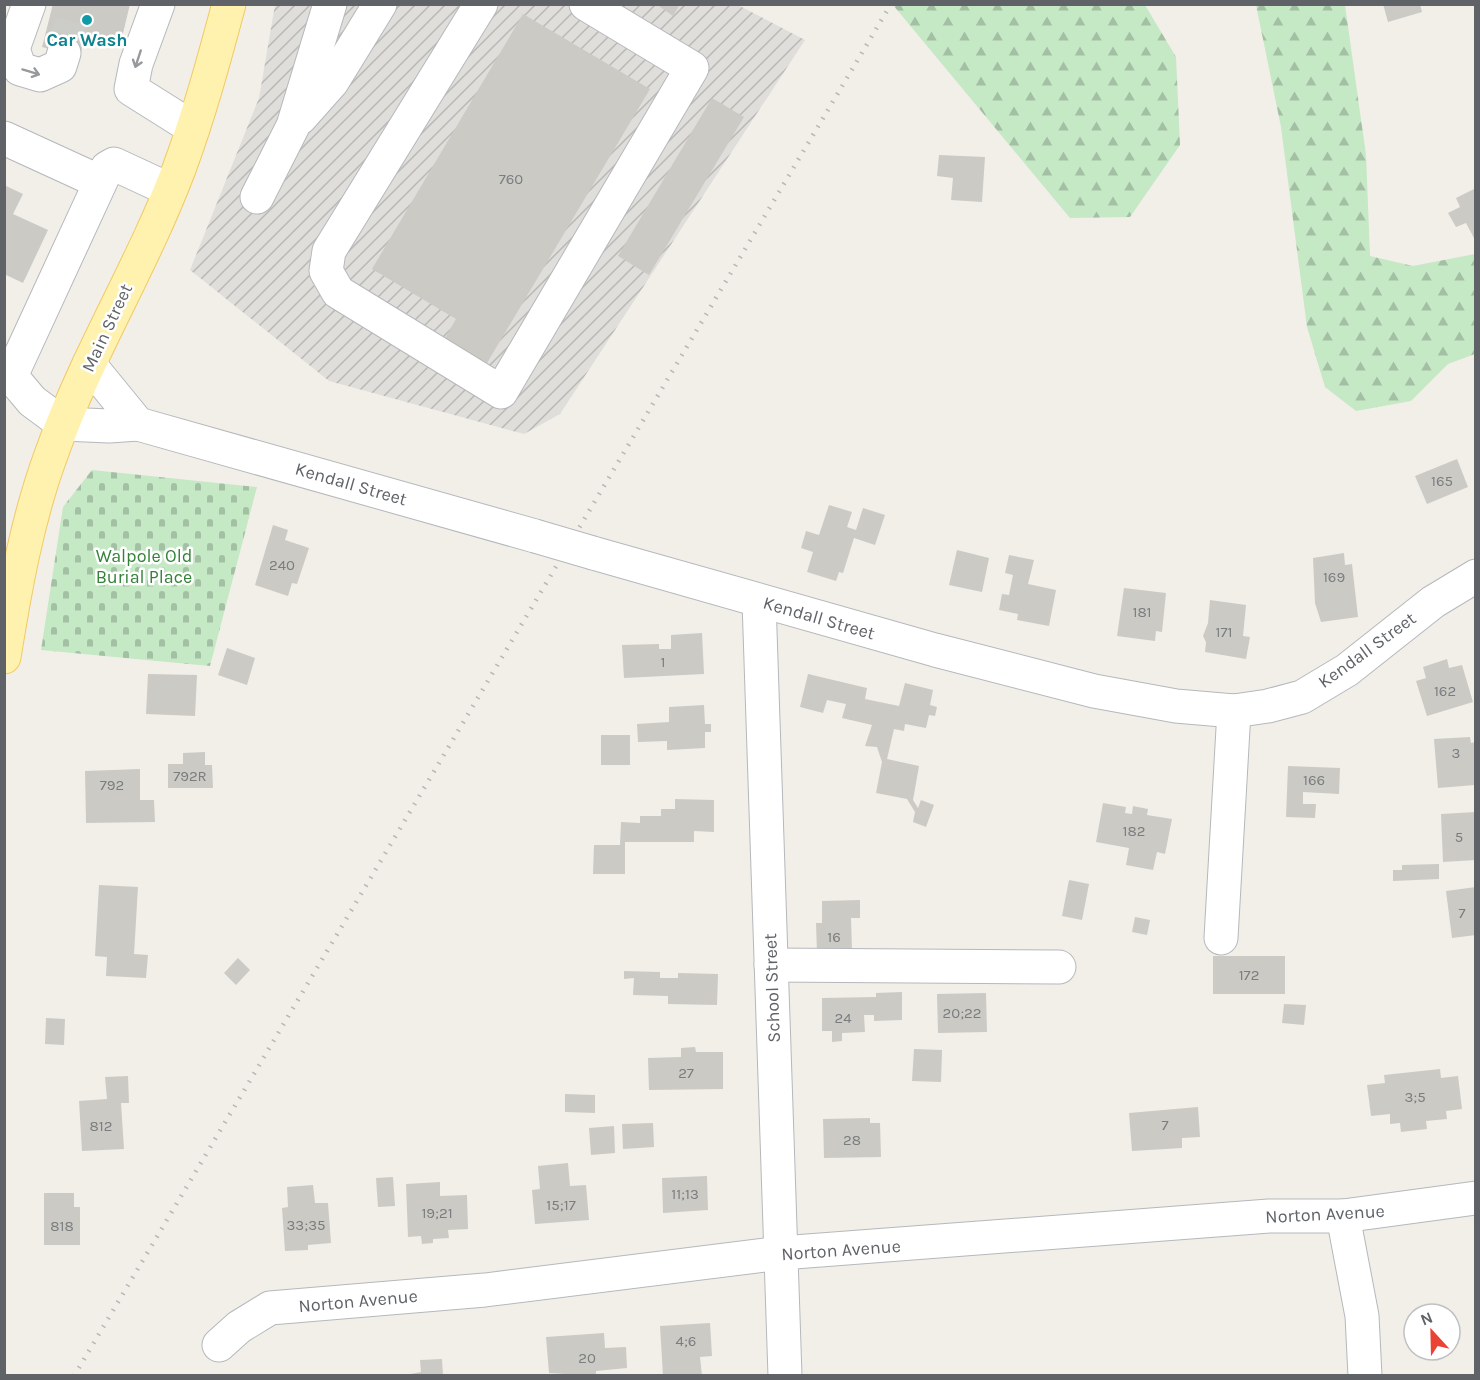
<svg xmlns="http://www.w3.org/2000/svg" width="1480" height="1380" viewBox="0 0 1480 1380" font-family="Karla,sans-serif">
  <defs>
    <pattern id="industrial-furrows" width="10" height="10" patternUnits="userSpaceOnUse" patternTransform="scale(1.5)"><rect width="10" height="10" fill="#e0deda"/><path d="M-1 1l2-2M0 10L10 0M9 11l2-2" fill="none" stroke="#b9b8b5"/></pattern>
    <pattern id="forest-firs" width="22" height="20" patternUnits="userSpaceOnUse" patternTransform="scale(1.5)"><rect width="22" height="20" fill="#c5e8c5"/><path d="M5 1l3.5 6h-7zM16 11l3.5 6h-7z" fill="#a3c0a4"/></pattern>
    <pattern id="cemetery-stones" width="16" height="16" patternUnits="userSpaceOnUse" patternTransform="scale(1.5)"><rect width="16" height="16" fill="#c5e8c5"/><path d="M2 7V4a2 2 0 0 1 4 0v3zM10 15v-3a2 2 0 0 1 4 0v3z" fill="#a3c0a4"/></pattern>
  </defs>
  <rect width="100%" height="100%" fill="#f1efe8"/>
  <path fill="url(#industrial-furrows)" d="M 275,5 L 738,5 L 805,40 L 560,414 L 524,434 L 329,381 L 190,270 L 259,98 Z"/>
  <g fill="url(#forest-firs)">
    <path d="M 893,5 L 1145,5 L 1176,57 L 1180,145 L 1130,217 L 1070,218 Z"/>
    <path d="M 1256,5 L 1345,5 L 1366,155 L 1370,256 L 1413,266 L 1475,254 L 1475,354 L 1448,364 L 1411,401 L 1356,411 L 1325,387 L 1307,327 L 1281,127 Z"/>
  </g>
  <path fill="url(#cemetery-stones)" d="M 92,470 L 257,487 L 210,666 L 41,650 L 63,507 Z"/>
  <g fill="#cccac5">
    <path d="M 53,4 L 130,4 L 120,46 L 81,36 L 76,56 L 42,47 Z"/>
    <path d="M 656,4 L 680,4 L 673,16 Z"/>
    <path d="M 1383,4 L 1420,4 L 1422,12 L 1388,22 Z"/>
    <path d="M 523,14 L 650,89 L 487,363 L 445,338 L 456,319 L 372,269 Z"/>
    <path d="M 712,98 L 744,117 L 649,275 L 618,256 Z"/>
    <path d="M 939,155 L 985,157 L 982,202 L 951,200 L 953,178 L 937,176 Z"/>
    <path d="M 4,185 L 23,194 L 13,214 L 48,230 L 23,283 L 4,274 Z"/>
    <path d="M 1476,188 L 1476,242 L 1466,223 L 1456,227 L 1448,213 L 1460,207 L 1456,198 Z"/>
    <path d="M 1457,459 L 1468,487 L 1427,504 L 1415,476 Z"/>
    <path d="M 829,505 L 852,512 L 847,527 L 856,530 L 863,508 L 885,515 L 875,545 L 854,538 L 843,573 L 839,572 L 836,581 L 807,572 L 813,552 L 801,548 L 806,531 L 819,535 Z"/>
    <path d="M 273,525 L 288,530 L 285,540 L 309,548 L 297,584 L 292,583 L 288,596 L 255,585 Z"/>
    <path d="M 957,550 L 989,558 L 982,592 L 949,585 Z"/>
    <path d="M 1344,553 L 1345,565 L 1352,564 L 1358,617 L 1321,622 L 1315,603 L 1313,558 Z"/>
    <path d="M 1009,555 L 1034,560 L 1028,584 L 1056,590 L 1049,626 L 1017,620 L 1018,614 L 999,610 L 1002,594 L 1009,595 L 1013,575 L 1005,573 Z"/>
    <path d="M 1124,588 L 1166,593 L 1162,632 L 1156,631 L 1155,641 L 1117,636 Z"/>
    <path d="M 1210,600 L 1246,605 L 1243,636 L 1250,637 L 1246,659 L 1205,652 L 1206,642 L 1203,636 L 1208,623 Z"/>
    <path d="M 702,633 L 704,674 L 624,678 L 622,645 L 659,644 L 659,649 L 671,649 L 671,635 Z"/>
    <path d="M 227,648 L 255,658 L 247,685 L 218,675 Z"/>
    <path d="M 1447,659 L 1449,668 L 1462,665 L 1473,702 L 1427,716 L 1416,681 L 1426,678 L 1423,667 Z"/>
    <path d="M 148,674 L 197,675 L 195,716 L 146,714 Z"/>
    <path d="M 808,674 L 867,688 L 865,699 L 899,706 L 905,683 L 933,690 L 930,705 L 937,707 L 935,716 L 929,715 L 926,728 L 905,724 L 904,731 L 894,729 L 887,759 L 919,766 L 913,800 L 918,808 L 921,800 L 934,805 L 926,827 L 913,822 L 915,812 L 907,799 L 876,793 L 882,762 L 877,747 L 865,746 L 872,725 L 842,718 L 846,704 L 827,700 L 823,713 L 800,707 Z"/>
    <path d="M 704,705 L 705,724 L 711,724 L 711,732 L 705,732 L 705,748 L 667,750 L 667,741 L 638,742 L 637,724 L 669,722 L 669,707 Z"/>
    <rect x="601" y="735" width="29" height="30"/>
    <path d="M 1470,737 L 1471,743 L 1476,742 L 1475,785 L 1438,788 L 1434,739 Z"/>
    <path d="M 205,752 L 205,765 L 212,765 L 213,788 L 168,788 L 168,764 L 183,764 L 183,753 Z"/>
    <path d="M 1288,766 L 1340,768 L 1339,794 L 1303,792 L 1303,804 L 1316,804 L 1315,818 L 1286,817 Z"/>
    <path d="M 140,769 L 140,800 L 154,800 L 155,822 L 86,823 L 85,771 Z"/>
    <path d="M 675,799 L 714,800 L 714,832 L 694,831 L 694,842 L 625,842 L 625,874 L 593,874 L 594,845 L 620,845 L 621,822 L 640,823 L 640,816 L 661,816 L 661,809 L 675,809 Z"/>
    <path d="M 1103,803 L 1126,807 L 1125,813 L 1132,814 L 1133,806 L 1148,809 L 1147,815 L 1172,819 L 1165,854 L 1157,852 L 1153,870 L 1126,865 L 1129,848 L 1096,842 Z"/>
    <path d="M 1476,812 L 1476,860 L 1443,862 L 1441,814 Z"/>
    <path d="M 1439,864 L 1439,879 L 1393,881 L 1393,870 L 1402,870 L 1402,865 Z"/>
    <path d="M 1069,880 L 1089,884 L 1082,920 L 1062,916 Z"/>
    <path d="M 99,885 L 138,887 L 134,954 L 148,955 L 146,978 L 106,976 L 107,957 L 95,956 Z"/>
    <path d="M 1476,887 L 1476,935 L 1452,938 L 1446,891 Z"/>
    <path d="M 860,900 L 860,918 L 851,918 L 852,951 L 817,953 L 816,923 L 822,923 L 822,901 Z"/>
    <path d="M 1135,917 L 1150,920 L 1147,935 L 1132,932 Z"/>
    <rect x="1213" y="956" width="72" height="38"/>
    <path d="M 238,958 L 250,970 L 236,985 L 224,973 Z"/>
    <path d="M 624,971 L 660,972 L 660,978 L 678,978 L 678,973 L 718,974 L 717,1005 L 668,1004 L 668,996 L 633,995 L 634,978 L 624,979 Z"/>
    <path d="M 902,992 L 902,1020 L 874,1021 L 874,1015 L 864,1015 L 865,1032 L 842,1033 L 842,1041 L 832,1042 L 832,1031 L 822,1031 L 822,998 L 876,997 L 876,993 Z"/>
    <path d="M 986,993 L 987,1032 L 938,1033 L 937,994 Z"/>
    <path d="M 1284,1004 L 1306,1005 L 1304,1025 L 1282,1023 Z"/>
    <path d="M 46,1018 L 65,1019 L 64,1045 L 45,1044 Z"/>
    <path d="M 695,1047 L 696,1052 L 723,1052 L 723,1089 L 649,1090 L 648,1058 L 681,1057 L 681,1048 Z"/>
    <path d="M 914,1049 L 942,1050 L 941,1082 L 912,1081 Z"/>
    <path d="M 1440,1069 L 1441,1078 L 1458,1076 L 1462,1109 L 1446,1111 L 1447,1119 L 1426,1121 L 1427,1129 L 1401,1132 L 1400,1123 L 1390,1124 L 1390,1114 L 1371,1116 L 1367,1085 L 1385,1083 L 1384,1075 Z"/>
    <path d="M 128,1076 L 129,1103 L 121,1103 L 124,1149 L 82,1151 L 79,1101 L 107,1099 L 105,1077 Z"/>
    <path d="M 565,1094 L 595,1095 L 595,1113 L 565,1112 Z"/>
    <path d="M 1198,1107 L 1200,1137 L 1182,1138 L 1182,1148 L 1132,1151 L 1129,1113 Z"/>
    <path d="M 870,1118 L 870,1123 L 880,1123 L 881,1157 L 824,1158 L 823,1119 Z"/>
    <path d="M 653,1123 L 654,1147 L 623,1149 L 622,1124 Z"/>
    <path d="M 614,1126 L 615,1153 L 591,1155 L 589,1128 Z"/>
    <path d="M 568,1163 L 570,1186 L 586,1185 L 589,1220 L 535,1224 L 532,1190 L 540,1189 L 538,1166 Z"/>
    <path d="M 707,1176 L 708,1210 L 663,1213 L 662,1178 Z"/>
    <path d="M 393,1177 L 395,1206 L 378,1207 L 376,1178 Z"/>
    <path d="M 440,1182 L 440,1196 L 467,1195 L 468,1229 L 448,1230 L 449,1238 L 433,1239 L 433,1243 L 422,1244 L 421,1236 L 408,1237 L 406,1184 Z"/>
    <path d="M 313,1185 L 315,1203 L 328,1203 L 331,1243 L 308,1245 L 308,1250 L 285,1251 L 282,1208 L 288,1207 L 287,1187 Z"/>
    <path d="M 44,1193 L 74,1193 L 74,1207 L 80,1207 L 80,1245 L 44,1245 Z"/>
    <path d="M 710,1323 L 712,1356 L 700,1357 L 702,1376 L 663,1376 L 660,1326 Z"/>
    <path d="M 604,1333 L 605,1348 L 626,1347 L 627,1368 L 596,1371 L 596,1376 L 549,1373 L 546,1337 Z"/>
    <path d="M 442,1359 L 443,1376 L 400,1376 L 421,1372 L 420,1360 Z"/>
  </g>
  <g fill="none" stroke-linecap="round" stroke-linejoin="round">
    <path stroke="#ccccc8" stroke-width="33" stroke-dasharray="33 16" stroke-linecap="butt" d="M 64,53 L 75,4"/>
    <defs>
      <g id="minor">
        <path d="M 29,4 L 13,49 L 20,69 L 40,75 L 60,66 L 64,53"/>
        <path d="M 158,4 L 136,64 L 131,89 L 193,128"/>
        <path d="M 481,4 L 329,251 L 326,271 L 338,292 L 501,392 L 692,68 L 586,4"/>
        <path d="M 300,118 L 332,82 L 380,4"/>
        <path d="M 4,138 L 100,182"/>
        <path d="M 257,197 L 293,126 L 330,4"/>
        <path d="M 4,373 L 11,376 L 32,401 L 63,424 L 109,426 L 138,424 L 89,364"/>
        <path d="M 11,376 L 107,168 L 114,164 L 170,190"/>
        <path d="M 138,424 L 535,536"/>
        <path d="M 593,553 L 935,650 L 1094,691 L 1176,706 L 1234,711 L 1268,706 L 1302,697 L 1347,670 L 1433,602 L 1476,576"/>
        <path d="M 759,601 L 785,1376"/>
        <path d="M 1221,938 L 1234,711"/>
        <path d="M 771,965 L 1059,967"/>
        <path d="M 1343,1216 L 1362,1316 L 1365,1376"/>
        <path d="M 219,1345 L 239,1327 L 270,1308 L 485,1290 L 781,1253 L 1269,1216 L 1343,1216 L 1476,1198"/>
      </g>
      <path id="major" d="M 4,657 C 15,589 27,520 51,455 C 86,356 142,267 179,169 C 199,115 214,60 229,4"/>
    </defs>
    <use href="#minor" stroke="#b5b8bc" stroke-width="35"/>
    <use href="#major" stroke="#f2c960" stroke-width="35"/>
    <use href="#minor" stroke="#fff" stroke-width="33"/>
    <use href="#major" stroke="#fff2af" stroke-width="33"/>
    <path stroke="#b6b7b8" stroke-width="4.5" stroke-dasharray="1.5 8" stroke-linecap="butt" d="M 74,1376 L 891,4"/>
    <defs>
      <path id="minor-bridge" d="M 535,536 L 593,553"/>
    </defs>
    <use href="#minor-bridge" stroke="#b5b8bc" stroke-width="35" stroke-linecap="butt"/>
    <use href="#minor-bridge" stroke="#fff" stroke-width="33"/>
  </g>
  <defs><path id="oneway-shaft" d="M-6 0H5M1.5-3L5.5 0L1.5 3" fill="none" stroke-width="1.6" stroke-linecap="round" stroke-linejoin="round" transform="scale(1.5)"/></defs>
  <g stroke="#979a9d">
    <use href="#oneway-shaft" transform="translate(138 59) rotate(108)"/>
    <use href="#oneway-shaft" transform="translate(31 72) rotate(17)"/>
  </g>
  <circle fill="#0f9aa8" stroke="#fff" stroke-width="2" cx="87" cy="20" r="6"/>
  <g text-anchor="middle" stroke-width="5" stroke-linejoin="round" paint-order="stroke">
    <g font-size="15" fill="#7a7d7f">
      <text x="511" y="184">760</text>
      <text x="1442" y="486">165</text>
      <text x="282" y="570">240</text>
      <text x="1334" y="582">169</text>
      <text x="1142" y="617">181</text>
      <text x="1224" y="637">171</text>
      <text x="663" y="667">1</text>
      <text x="1445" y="696">162</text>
      <text x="1456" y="758">3</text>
      <text x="190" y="781">792R</text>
      <text x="1314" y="785">166</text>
      <text x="112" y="790">792</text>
      <text x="1134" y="836">182</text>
      <text x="1459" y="842">5</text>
      <text x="1462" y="918">7</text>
      <text x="834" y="942">16</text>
      <text x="1249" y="980">172</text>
      <text x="962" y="1018">20;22</text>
      <text x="843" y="1023">24</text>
      <text x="686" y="1078">27</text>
      <text x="1415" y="1102">3;5</text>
      <text x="1165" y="1130">7</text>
      <text x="101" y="1131">812</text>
      <text x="852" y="1145">28</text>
      <text x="685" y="1199">11;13</text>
      <text x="561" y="1210">15;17</text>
      <text x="437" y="1218">19;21</text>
      <text x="306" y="1230">33;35</text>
      <text x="62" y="1231">818</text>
      <text x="686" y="1346">4;6</text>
      <text x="587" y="1363">20</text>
    </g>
    <g font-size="18" font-weight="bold" fill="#0d838f" stroke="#fff">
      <text x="87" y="46">Car Wash</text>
    </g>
    <g font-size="18" fill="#5f6368" stroke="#fff">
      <text transform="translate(107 328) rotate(-65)" y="6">Main Street</text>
      <text transform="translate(351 484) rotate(16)" y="6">Kendall Street</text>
      <text transform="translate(819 618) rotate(16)" y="6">Kendall Street</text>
      <text transform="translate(1367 650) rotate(-36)" y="6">Kendall Street</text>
      <text transform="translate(772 988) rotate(-92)" y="6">School Street</text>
      <text transform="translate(1325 1214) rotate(-3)" y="6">Norton Avenue</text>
      <text transform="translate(841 1250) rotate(-4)" y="6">Norton Avenue</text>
      <text transform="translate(358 1301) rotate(-5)" y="6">Norton Avenue</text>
    </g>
    <g font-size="18" fill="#348238" stroke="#fff">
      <text x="144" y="562">Walpole Old<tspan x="144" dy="21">Burial Place</tspan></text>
    </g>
  </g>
  <rect width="1480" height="1380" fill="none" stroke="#5f6368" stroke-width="12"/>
  <g transform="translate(1432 1332) rotate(338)"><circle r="28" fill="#ffffff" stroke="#bfc1c3" stroke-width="1.5"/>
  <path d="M0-4.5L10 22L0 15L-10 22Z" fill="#ea4335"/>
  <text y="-9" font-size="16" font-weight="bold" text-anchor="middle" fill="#5f6368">N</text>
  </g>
</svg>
